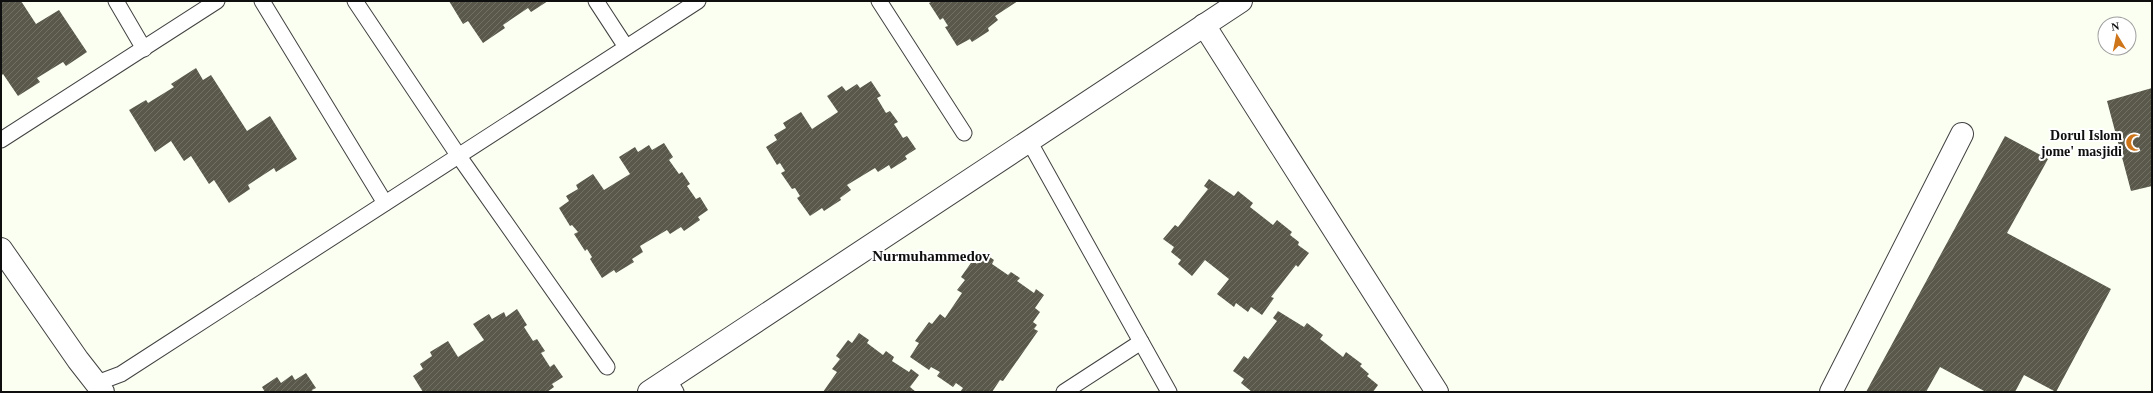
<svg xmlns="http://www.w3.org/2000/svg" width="2153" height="393" viewBox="0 0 2153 393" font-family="'Times New Roman',serif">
  <defs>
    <pattern id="building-hatch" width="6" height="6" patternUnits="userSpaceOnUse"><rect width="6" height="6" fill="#59584a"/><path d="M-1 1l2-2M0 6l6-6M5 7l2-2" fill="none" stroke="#707065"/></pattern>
  </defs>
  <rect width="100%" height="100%" fill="#fafff2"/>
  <g fill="url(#building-hatch)">
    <path d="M 1,1 L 21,1 L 36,24 L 59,10 L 87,52 L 66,66 L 63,62 L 37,78 L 40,82 L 18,96 L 3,74 L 1,76 Z"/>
    <path d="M 449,1 L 548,1 L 531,12 L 528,8 L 503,25 L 505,28 L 483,43 L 468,21 L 463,24 Z"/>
    <path d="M 933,1 L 1018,1 L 995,16 L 998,20 L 988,28 L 989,31 L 972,42 L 970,39 L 957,46 L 945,27 L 948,26 L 943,18 L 940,20 L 929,3 Z"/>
    <path d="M 196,68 L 203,80 L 211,75 L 247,131 L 270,116 L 297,159 L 276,172 L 274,168 L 248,185 L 250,189 L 229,203 L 214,180 L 209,184 L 191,156 L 184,161 L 171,141 L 155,152 L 129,110 L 146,100 L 148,103 L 174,87 L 171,84 Z"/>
    <path d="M 871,81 L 881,96 L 877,98 L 886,113 L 890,111 L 898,122 L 894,124 L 903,138 L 907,136 L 916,149 L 905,156 L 907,159 L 891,169 L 889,165 L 878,172 L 875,168 L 847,185 L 851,190 L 840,198 L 841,200 L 824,211 L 822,208 L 810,216 L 797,198 L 800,196 L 795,188 L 792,189 L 781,173 L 785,171 L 780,163 L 777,165 L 766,147 L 777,140 L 774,135 L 786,128 L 783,123 L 801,112 L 812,129 L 838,112 L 827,96 L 842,86 L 846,91 L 857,84 L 860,88 Z"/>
    <path d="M 2152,88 L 2152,186 L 2131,191 L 2107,101 Z"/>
    <path d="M 2005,136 L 2048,159 L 2007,233 L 2111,289 L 2056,392 L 2024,375 L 2015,392 L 1986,392 L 1940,367 L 1926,392 L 1866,392 Z"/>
    <path d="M 664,143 L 673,157 L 669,160 L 679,174 L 682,172 L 690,184 L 687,186 L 696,199 L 700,197 L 708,210 L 698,217 L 700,220 L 684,231 L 681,227 L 670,234 L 667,230 L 640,246 L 643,252 L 632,259 L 634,262 L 616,273 L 614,270 L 602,278 L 590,259 L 592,257 L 587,249 L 585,251 L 574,234 L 578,232 L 572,225 L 570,226 L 559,208 L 569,201 L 566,196 L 578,189 L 576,185 L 593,174 L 604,190 L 630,174 L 619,157 L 635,147 L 638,152 L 649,145 L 652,150 Z"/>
    <path d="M 1209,179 L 1234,196 L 1238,191 L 1253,203 L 1250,207 L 1273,225 L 1277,220 L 1292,232 L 1290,235 L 1299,242 L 1298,245 L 1309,253 L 1298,267 L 1296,265 L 1271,297 L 1274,298 L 1262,315 L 1251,307 L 1248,312 L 1236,303 L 1234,307 L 1217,294 L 1229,279 L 1205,260 L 1192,276 L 1178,264 L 1181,260 L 1171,252 L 1174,247 L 1163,239 L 1175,225 L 1178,227 L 1208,189 L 1204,186 Z"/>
    <path d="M 984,253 L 994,260 L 992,264 L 1008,275 L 1011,272 L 1020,278 L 1017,281 L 1034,293 L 1036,289 L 1044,295 L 1035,308 L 1040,312 L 1033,322 L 1037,325 L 1034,329 L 1038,331 L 1003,381 L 1000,380 L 992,392 L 960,392 L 963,388 L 956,383 L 953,387 L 937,376 L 940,372 L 931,367 L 929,370 L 910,357 L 919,343 L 915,341 L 929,322 L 932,324 L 940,314 L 945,318 L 962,293 L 957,290 L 965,280 L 961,277 L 973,260 L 977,264 Z"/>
    <path d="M 517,309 L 527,325 L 524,327 L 533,341 L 537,339 L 545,351 L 541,353 L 550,367 L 554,364 L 563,377 L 552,384 L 554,387 L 547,392 L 423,392 L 413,376 L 423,369 L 420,364 L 432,356 L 430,352 L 448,341 L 458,357 L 484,340 L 473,324 L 489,314 L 492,319 L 504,312 L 506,317 Z"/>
    <path d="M 1278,311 L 1304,327 L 1307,323 L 1323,335 L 1320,339 L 1343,357 L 1346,352 L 1362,364 L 1360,366 L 1369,374 L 1367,376 L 1378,385 L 1373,392 L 1252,392 L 1241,383 L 1244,379 L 1233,371 L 1244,356 L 1248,359 L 1277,321 L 1273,318 Z"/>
    <path d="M 859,333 L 869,340 L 867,343 L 883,355 L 886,351 L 894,357 L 892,361 L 909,372 L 911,369 L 919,375 L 910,387 L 916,392 L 823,392 L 837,372 L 832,369 L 840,359 L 836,356 L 848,340 L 852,343 Z"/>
    <path d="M 306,373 L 316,388 L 312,390 L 313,392 L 265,392 L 262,387 L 277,377 L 281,383 L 292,375 L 295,380 Z"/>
  </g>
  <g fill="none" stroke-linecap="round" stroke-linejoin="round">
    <defs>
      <g id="lane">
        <path d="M 116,1 L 144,49"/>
        <path d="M 262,1 L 385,203"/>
        <path d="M 355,1 L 458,155 L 607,367"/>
        <path d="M 596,1 L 626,47"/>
        <path d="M 879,1 L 964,133"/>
        <path d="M 1,140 L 217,1"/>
        <path d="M 1029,141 L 1169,392"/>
        <path d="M 668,379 L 676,392"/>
        <path d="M 97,383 L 121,374 L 698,1"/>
        <path d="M 1064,392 L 1141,342"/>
      </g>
      <g id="street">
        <path d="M 1204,25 L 1437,392"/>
        <path d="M 1,249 L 78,360 L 103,392"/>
        <path d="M 649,392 L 1241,1"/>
        <path d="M 1831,392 L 1962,134"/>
      </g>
    </defs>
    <use href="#lane" stroke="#424242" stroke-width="17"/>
    <use href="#street" stroke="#424242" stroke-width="24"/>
    <use href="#lane" stroke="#fff" stroke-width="15"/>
    <use href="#street" stroke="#fff" stroke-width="22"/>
  </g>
  <defs>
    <symbol id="mosque-bare" viewBox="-9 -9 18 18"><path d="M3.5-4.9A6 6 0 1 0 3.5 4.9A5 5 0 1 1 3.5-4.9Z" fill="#ce7519" stroke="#fff" stroke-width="2.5" paint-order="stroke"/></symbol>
  </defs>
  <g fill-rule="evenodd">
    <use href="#mosque-bare" x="2122" y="130" width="25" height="25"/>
  </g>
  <g text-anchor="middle" stroke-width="4" stroke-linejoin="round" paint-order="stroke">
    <g font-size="14" font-weight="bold" fill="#0f0f0f" stroke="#fff" text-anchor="end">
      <text x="2122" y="140">Dorul Islom<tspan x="2122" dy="16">jome' masjidi</tspan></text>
    </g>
    <g font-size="15" font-weight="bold" fill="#0f0f0f" stroke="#fff">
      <text x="931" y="261">Nurmuhammedov</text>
    </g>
  </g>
  <rect width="2153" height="393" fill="none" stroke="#0f0f0f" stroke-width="4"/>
  <g transform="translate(2117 36) rotate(350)"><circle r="19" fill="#ffffff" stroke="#9f9f9f"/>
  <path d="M0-3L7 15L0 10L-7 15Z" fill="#ce7519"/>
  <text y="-6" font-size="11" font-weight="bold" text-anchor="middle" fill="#0f0f0f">N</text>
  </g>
</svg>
